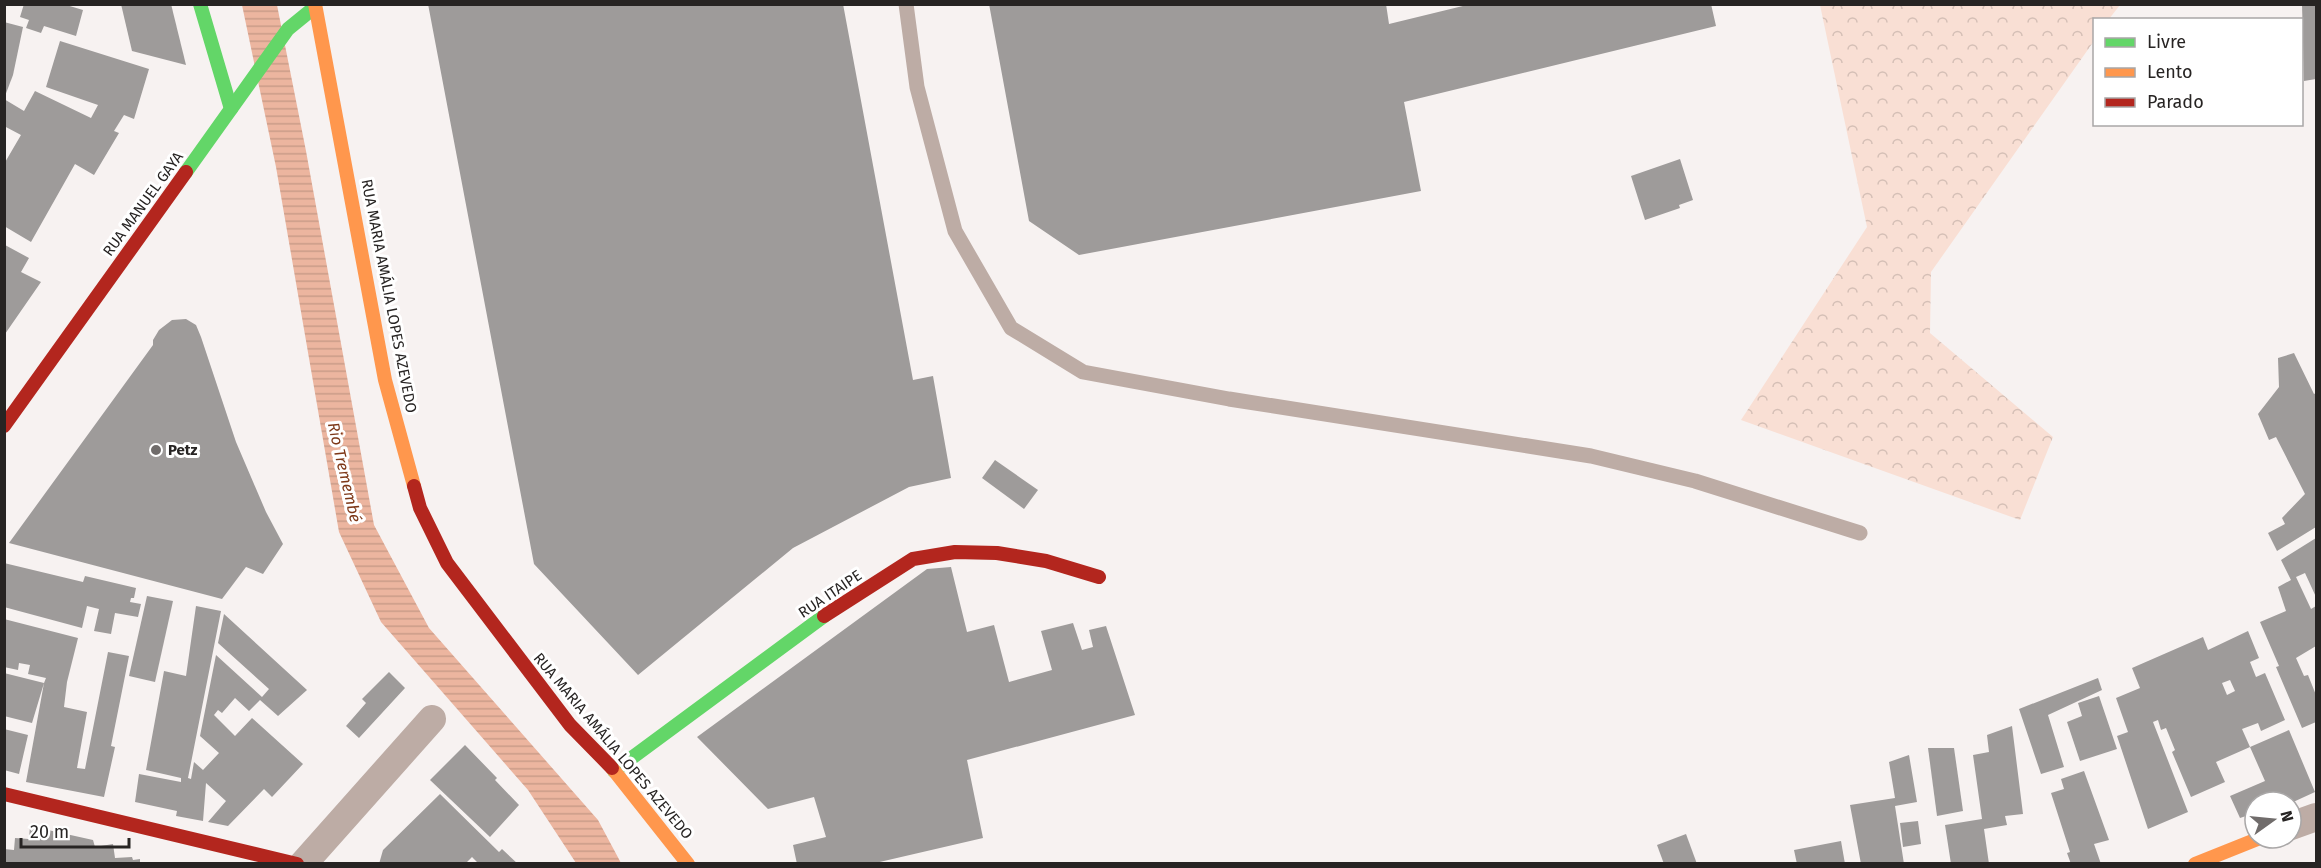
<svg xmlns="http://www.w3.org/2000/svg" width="2321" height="868" viewBox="0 0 2321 868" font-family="'Fira Sans',sans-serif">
  <defs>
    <pattern id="forest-crowns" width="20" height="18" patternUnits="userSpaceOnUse" patternTransform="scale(1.5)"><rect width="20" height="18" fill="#f9dfd4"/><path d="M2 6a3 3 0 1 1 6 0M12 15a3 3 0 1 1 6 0" fill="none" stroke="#d5bfb6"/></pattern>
    <pattern id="water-rules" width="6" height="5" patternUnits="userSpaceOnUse" patternTransform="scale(1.5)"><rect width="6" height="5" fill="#ecb59f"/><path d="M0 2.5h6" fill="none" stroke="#ca9c89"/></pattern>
  </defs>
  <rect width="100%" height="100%" fill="#f7f2f1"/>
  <path fill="url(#forest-crowns)" d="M 1820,5 L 2120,5 L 2109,19 L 2094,20 L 2094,41 L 1931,272 L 1930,333 L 2053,437 L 2020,520 L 1741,420 L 1867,227 Z"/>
  <path fill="url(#water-rules)" d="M 242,5 L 277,5 L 306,151 L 374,525 L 429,628 L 598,820 L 621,863 L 576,863 L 528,790 L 381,622 L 339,532 L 276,167 Z"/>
  <g fill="#9e9b9a" fill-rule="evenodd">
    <path d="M 24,4 L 63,4 L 83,10 L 76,36 L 44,26 L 41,33 L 26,28 L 29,20 L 20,17 Z"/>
    <path d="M 121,4 L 171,4 L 186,65 L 132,51 Z"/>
    <path d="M 428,4 L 843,4 L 913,380 L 933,376 L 951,478 L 909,487 L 793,548 L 638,675 L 534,564 Z"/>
    <path d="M 989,4 L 1386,4 L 1389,24 L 1471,4 L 1711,4 L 1716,26 L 1404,102 L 1421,191 L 1079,255 L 1029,221 Z"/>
    <path d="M 2302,4 L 2316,4 L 2316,79 L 2304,81 Z"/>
    <path d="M 4,22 L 23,27 L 13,75 L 5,96 Z"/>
    <path d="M 60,41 L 149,69 L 134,119 L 124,115 L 114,131 L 119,133 L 94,175 L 75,164 L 31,242 L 4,226 L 4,164 L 21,135 L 4,126 L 4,99 L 24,111 L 35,91 L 91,118 L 98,105 L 46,87 Z"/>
    <path d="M 1680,159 L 1693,200 L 1679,205 L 1680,208 L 1645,220 L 1631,176 Z"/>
    <path d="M 5,245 L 29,258 L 21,272 L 41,282 L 5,334 Z"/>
    <path d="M 186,319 L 196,325 L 201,337 L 236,442 L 266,512 L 283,544 L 263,574 L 246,567 L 222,599 L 9,543 L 153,345 L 153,340 L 159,330 L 172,320 Z"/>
    <path d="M 2294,353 L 2314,394 L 2316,393 L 2316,527 L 2277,551 L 2268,533 L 2285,524 L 2282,518 L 2305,494 L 2276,437 L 2269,440 L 2258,414 L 2279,387 L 2278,358 Z"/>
    <path d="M 995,460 L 1038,490 L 1024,509 L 982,478 Z"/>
    <path d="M 2316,538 L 2316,597 L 2305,573 L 2296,577 L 2311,609 L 2316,606 L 2316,646 L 2296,658 L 2304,676 L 2308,675 L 2316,695 L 2316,722 L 2302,728 L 2276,667 L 2279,666 L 2260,622 L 2286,611 L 2278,587 L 2291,580 L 2281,560 Z"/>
    <path d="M 4,563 L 83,582 L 85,576 L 136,588 L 134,598 L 131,598 L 130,602 L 141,604 L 138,617 L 115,613 L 111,634 L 94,631 L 99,609 L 87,606 L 82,628 L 4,607 Z"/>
    <path d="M 951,567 L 967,632 L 994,625 L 1009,682 L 1052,670 L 1041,631 L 1073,623 L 1082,650 L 1093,647 L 1089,630 L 1106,626 L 1135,715 L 967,760 L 983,838 L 871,864 L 797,864 L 793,845 L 826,837 L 814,797 L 768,809 L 697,737 L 927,569 Z"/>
    <path d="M 147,596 L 173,601 L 155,682 L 129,676 Z"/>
    <path d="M 196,606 L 221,611 L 188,778 L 191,779 L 194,762 L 203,770 L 219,753 L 200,736 L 216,655 L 262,697 L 269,689 L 218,643 L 224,614 L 307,690 L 278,716 L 260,700 L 249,711 L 235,698 L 222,713 L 218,710 L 214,715 L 235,736 L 252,718 L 303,764 L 272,797 L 264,789 L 228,826 L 208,822 L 226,801 L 206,783 L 203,821 L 176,816 L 177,811 L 135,802 L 139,774 L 181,782 L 181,778 L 146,770 L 164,671 L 186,676 Z"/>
    <path d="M 4,619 L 78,638 L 67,682 L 64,707 L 87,712 L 77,768 L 85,769 L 108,652 L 129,656 L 111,746 L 115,747 L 104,797 L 26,782 L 44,683 L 32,723 L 4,716 L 4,673 L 44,683 L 46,678 L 28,674 L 30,665 L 19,663 L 18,670 L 4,667 Z"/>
    <path d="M 2248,631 L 2259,658 L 2250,662 L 2256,677 L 2265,673 L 2285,720 L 2261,731 L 2258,723 L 2242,729 L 2250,747 L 2289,730 L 2315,792 L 2291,803 L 2255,802 L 2255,813 L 2240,818 L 2230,796 L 2265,781 L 2250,747 L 2216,762 L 2225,782 L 2191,797 L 2172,752 L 2175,750 L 2166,728 L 2161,730 L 2158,720 L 2153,722 L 2188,812 L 2148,829 L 2117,736 L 2128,732 L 2116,698 L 2140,688 L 2132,668 L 2203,637 L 2208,650 ZM 2230,680 L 2235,691 L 2227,695 L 2222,683 Z"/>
    <path d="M 389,672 L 405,688 L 359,738 L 346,726 L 366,703 L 362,699 Z"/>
    <path d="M 2098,678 L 2102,690 L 2048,715 L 2064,767 L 2041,774 L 2019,709 Z"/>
    <path d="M 2099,696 L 2117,749 L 2080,761 L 2067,722 L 2082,716 L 2078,703 Z"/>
    <path d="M 2012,726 L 2023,814 L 2005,816 L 2007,825 L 1984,829 L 1989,864 L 1951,864 L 1945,825 L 1982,819 L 1973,755 L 1989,752 L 1987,735 Z"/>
    <path d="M 4,729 L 28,735 L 19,774 L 4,770 Z"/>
    <path d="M 465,745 L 497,778 L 495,780 L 519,805 L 490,837 L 430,780 Z"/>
    <path d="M 1928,748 L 1954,748 L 1963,811 L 1937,816 Z"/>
    <path d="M 1909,755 L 1917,802 L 1895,806 L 1904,864 L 1861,864 L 1850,805 L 1895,798 L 1889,762 Z"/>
    <path d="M 2084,771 L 2109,840 L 2094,844 L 2101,864 L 2071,864 L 2067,853 L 2070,852 L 2051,793 L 2064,789 L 2061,779 Z"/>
    <path d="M 440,794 L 499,852 L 502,849 L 518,864 L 479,864 L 472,857 L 465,864 L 379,864 L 383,850 Z"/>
    <path d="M 1918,821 L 1921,844 L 1903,847 L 1900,823 Z"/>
    <path d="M 30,826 L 93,840 L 95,847 L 113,844 L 115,858 L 132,857 L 133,860 L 140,859 L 140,864 L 4,864 L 4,849 L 14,850 L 15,838 L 29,839 Z"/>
    <path d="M 1686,834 L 1697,864 L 1664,864 L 1657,845 Z"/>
    <path d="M 1841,841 L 1845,864 L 1797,864 L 1794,850 Z"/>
  </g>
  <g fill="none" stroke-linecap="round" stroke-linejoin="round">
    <path stroke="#bdaca5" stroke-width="15" d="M 906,4 L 917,87 L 955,231 L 1011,328 L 1083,372 L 1229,399 L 1591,456 L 1695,481 L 1860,533"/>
    <g stroke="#bdaca5" stroke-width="28">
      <path d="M 2291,826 L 2316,817"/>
      <path d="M 303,864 L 432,719"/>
    </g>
    <g stroke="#63d668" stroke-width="14">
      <path d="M 200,4 L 231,109"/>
      <path d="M 186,172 L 288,29 L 315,7"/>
      <path d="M 614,771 L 824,616"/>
    </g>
    <g stroke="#ff974d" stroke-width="14">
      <path d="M 315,4 L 385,380 L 414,486"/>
      <path d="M 612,768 L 688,864"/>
      <path d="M 2195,864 L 2260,838"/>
    </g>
    <g stroke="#b3261e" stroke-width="14">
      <path d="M 4,426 L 186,172"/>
      <path d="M 414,486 L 420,508 L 447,563 L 570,725 L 612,768"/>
      <path d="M 824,616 L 913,559 L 955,552 L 997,553 L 1046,561 L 1099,577"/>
      <path d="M 4,794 L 297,864"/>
    </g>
  </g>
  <circle fill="#706c6b" stroke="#fff" stroke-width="2" cx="156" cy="450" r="6"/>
  <g text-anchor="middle" stroke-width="6" stroke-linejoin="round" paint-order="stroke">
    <g font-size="15" fill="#272423" stroke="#fff">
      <text transform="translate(143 204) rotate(-54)" y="5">RUA MANUEL GAYA</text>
      <text transform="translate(389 296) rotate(79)" y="5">RUA MARIA AMÁLIA LOPES AZEVEDO</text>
      <text transform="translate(830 594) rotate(-34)" y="5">RUA ITAIPE</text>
      <text transform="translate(613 746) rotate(50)" y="5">RUA MARIA AMÁLIA LOPES AZEVEDO</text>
    </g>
    <g font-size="15" font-weight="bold" fill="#272423" stroke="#fff" text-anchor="start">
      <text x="168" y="455">Petz</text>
    </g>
    <g font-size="16" font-style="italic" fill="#7d3717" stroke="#fff">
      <text transform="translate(345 472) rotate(77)" y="6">Rio Tremembé</text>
    </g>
  </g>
  <rect width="2321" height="868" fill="none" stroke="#272423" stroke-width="12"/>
  <rect x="2093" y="18" width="210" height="108" fill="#ffffff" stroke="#a9a7a7" stroke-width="1.5"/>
  <rect x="2105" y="38" width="30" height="9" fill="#63d668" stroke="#a9a7a7" stroke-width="1.5"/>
  <text x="2147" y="48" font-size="18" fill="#272423">Livre</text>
  <rect x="2105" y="68" width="30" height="9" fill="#ff974d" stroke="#a9a7a7" stroke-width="1.5"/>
  <text x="2147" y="78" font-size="18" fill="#272423">Lento</text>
  <rect x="2105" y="98" width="30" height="9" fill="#b3261e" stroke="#a9a7a7" stroke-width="1.5"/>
  <text x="2147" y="108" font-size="18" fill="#272423">Parado</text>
  <g transform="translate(2273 820) rotate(75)"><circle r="28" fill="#ffffff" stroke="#a9a7a7" stroke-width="1.5"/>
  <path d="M0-4.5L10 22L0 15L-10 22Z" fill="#706c6b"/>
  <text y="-9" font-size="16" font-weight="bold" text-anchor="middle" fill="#272423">N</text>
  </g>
  <path d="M21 838v9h108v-9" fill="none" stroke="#272423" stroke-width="3"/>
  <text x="30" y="838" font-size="18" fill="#272423" stroke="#ffffff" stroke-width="4.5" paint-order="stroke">20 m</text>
</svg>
